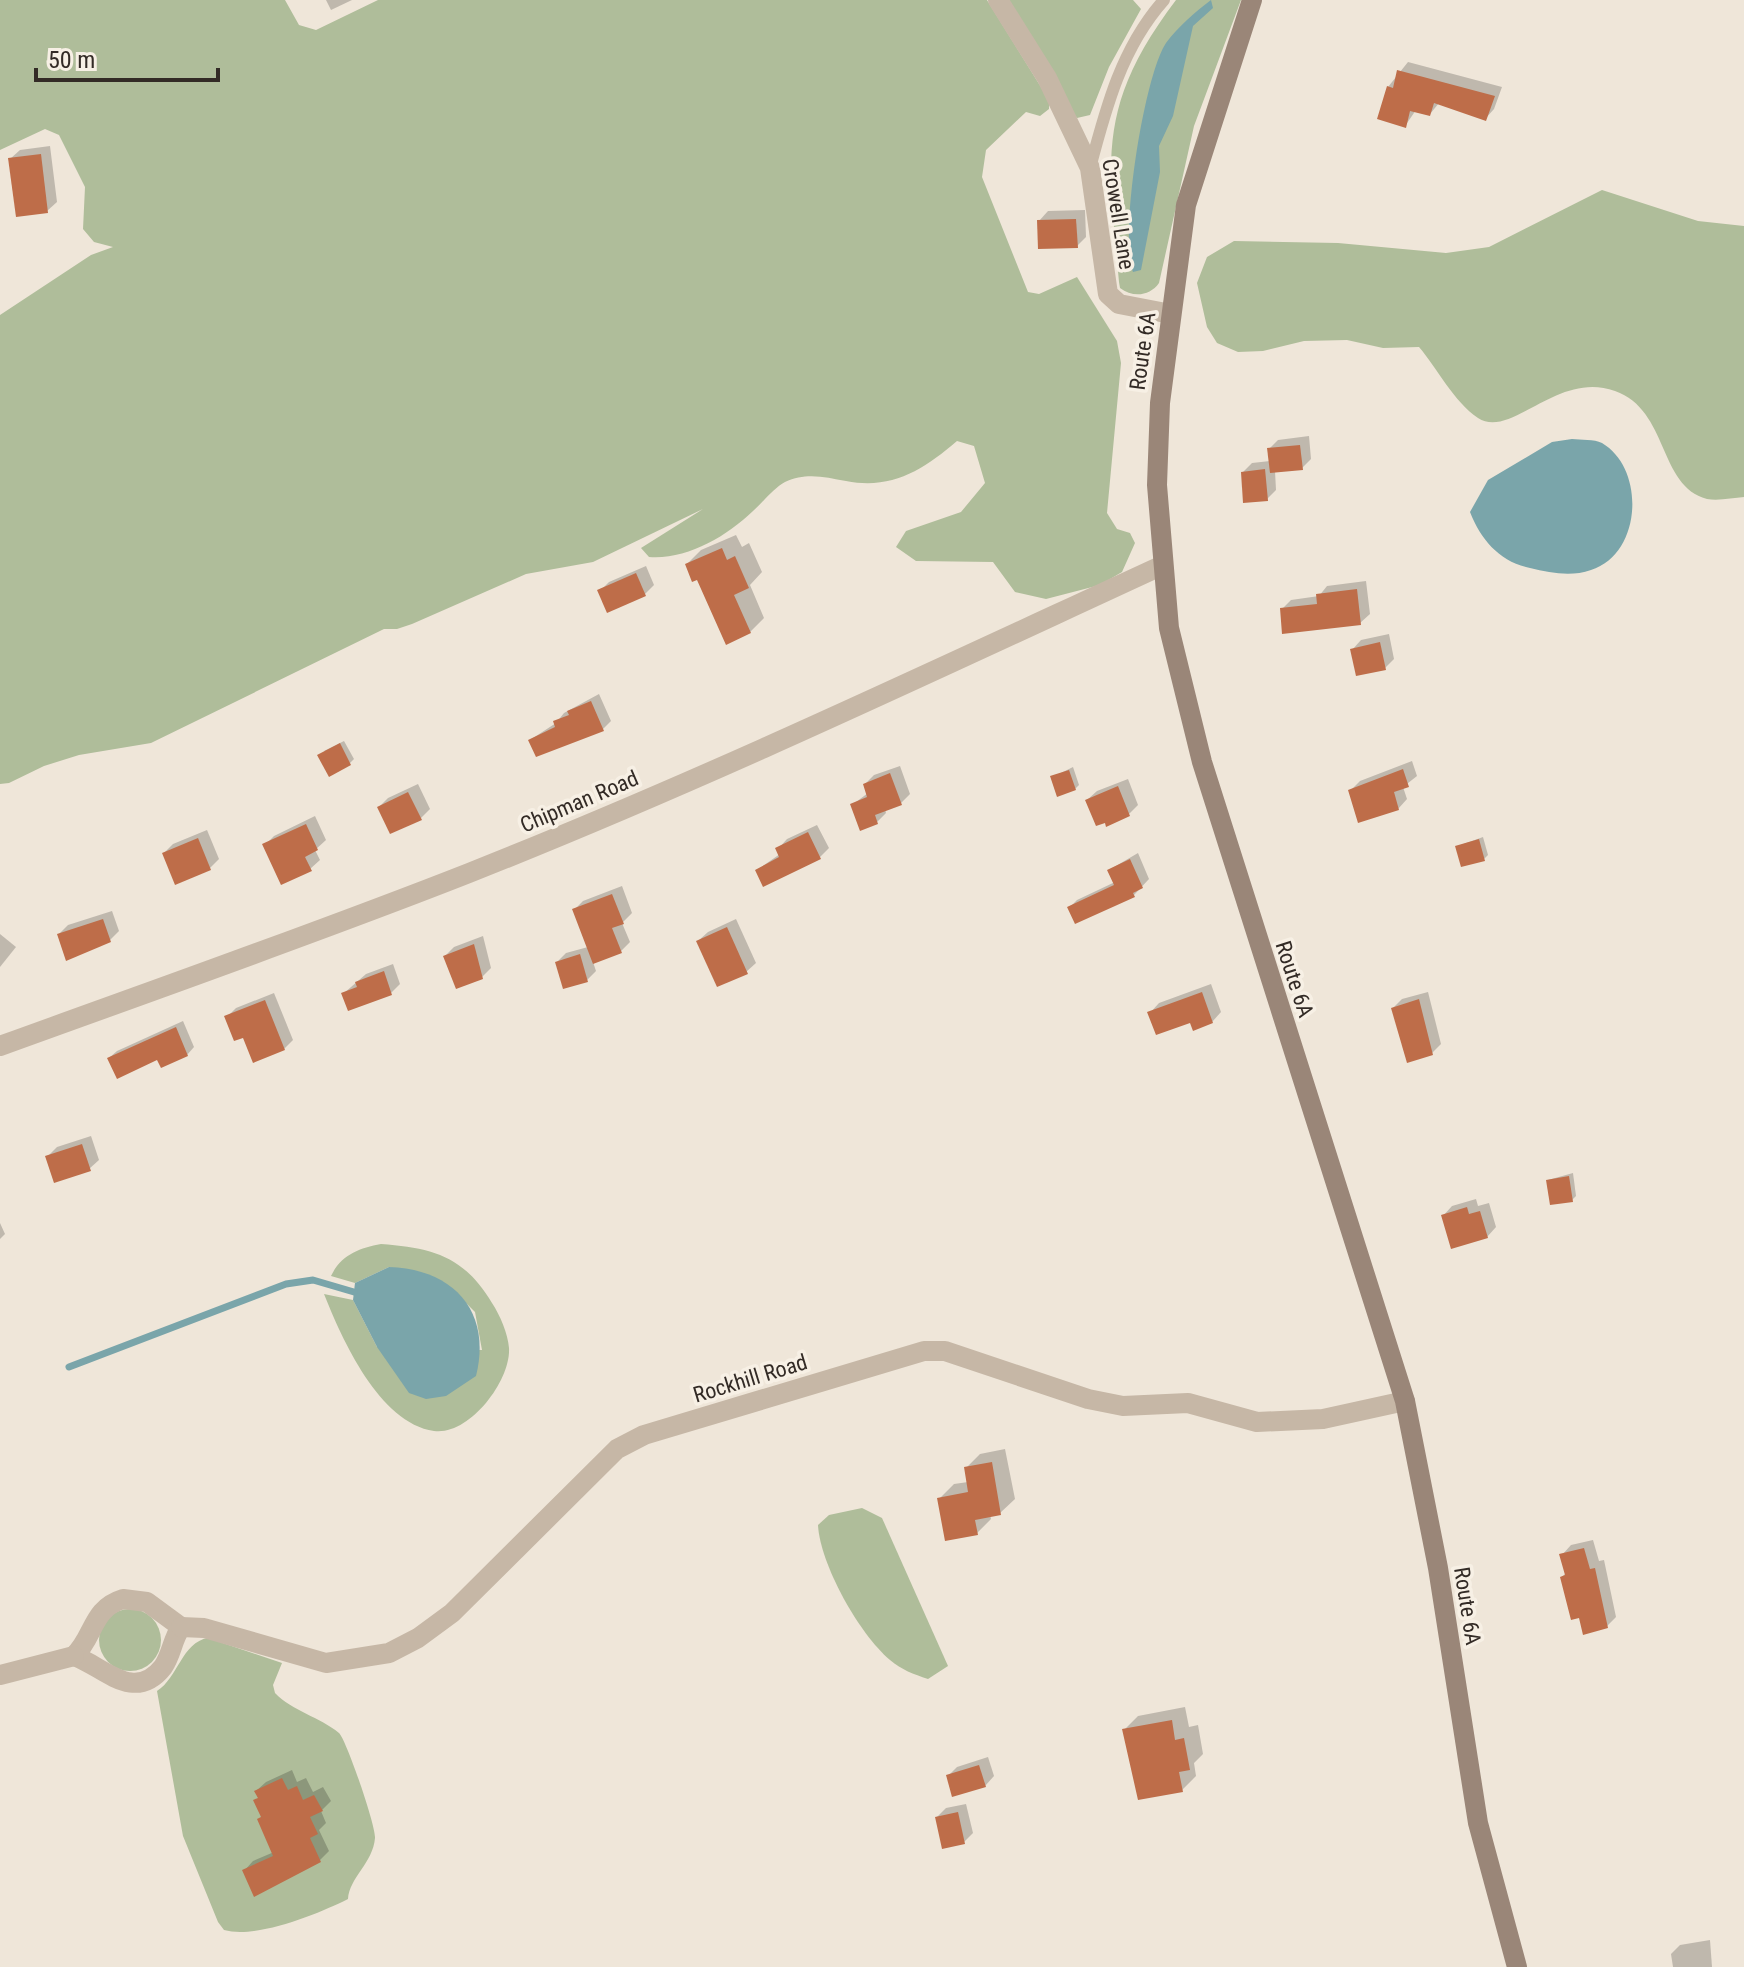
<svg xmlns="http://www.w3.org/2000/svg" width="1744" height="1967" viewBox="0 0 1744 1967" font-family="'Roboto Condensed',sans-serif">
  <rect width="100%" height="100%" fill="#efe6d9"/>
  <g fill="#afbd9a">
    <path d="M 0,0 L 285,0 L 299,25 L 316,30 L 378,0 L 987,0 L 1049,100 L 1049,109 L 1040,116 L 1026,112 L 986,150 L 982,177 L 1028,292 L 1039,294 L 1077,277 L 1117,341 L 1121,363 L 1107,513 L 1117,529 L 1130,533 L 1135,543 L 1122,572 L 1100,585 L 1046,599 L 1015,592 L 993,562 L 916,561 L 896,547 L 906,531 L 961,512 L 985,483 L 974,446 L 957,441 C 923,470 892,490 846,481 C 825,477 806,472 785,482 C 774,488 763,502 753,511 C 726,537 686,560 649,557 L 641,548 L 703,509 L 593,562 L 526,574 L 412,624 L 397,629 L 384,629 L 151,743 L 79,755 L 44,766 L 9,783 L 0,784 L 0,315 L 91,255 L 113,247 L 94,242 L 83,229 L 85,187 L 59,135 L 45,129 L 0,150 Z"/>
    <path d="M 1009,0 L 1133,0 L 1141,9 L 1109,67 L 1090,115 L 1077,118 L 1074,114 Z"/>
    <path d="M 1176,0 L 1241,0 L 1194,126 L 1159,283 C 1150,296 1133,298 1120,288 L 1119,282 C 1108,158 1096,106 1176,0 Z"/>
    <path d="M 1602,190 L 1698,221 L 1744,226 L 1744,497 C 1733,498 1718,501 1707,499 C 1658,486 1669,410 1615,391 C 1557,370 1511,440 1478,418 C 1454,402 1437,368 1419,347 L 1383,348 L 1347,340 L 1304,341 L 1263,351 L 1238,352 L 1217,343 L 1207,327 L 1197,283 L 1207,257 L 1234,241 L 1338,243 L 1446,253 L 1489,247 Z"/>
    <path d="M 381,1244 C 433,1248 464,1256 492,1303 C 500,1315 508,1334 509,1348 C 511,1381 469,1436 434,1431 C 379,1423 342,1339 324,1294 L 353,1300 L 377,1347 L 482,1350 L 475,1312 L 453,1290 L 389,1267 L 355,1283 L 331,1276 C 341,1255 359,1248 381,1244 Z"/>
    <path d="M 862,1508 L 882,1518 L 948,1666 L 928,1679 C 913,1674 902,1670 890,1660 C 859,1634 820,1564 818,1525 L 829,1515 Z"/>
    <circle cx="130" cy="1640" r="31"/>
    <path d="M 208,1638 L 282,1663 L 273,1685 L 275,1693 C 292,1711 320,1717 339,1733 C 346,1739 376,1826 375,1838 C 373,1863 349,1878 348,1899 C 318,1914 257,1939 224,1930 L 218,1922 L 183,1836 L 157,1691 C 178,1678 182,1642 208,1638 Z"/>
  </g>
  <g fill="#7aa5aa">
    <path d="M 1211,0 L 1213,8 L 1193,26 L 1173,116 L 1159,146 L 1160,172 L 1141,270 L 1133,272 C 1119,236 1144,76 1166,43 C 1177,28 1196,11 1211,0 Z"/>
    <path d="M 1572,439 C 1581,440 1594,439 1602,443 C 1646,469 1642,554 1591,570 C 1571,577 1551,573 1530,568 C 1500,562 1481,540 1470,512 L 1488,480 L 1552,442 Z"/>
    <path d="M 389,1267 C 454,1269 492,1312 476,1376 L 446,1396 L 426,1399 L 409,1393 L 377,1347 L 353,1300 L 355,1283 Z"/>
  </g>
  <g fill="#0003">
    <path d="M 326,0 L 352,0 L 331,10 Z"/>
    <path d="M 1408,62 L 1502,87 L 1494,109 L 1485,119 L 1439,103 L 1430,114 L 1416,110 L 1405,126 L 1388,87 Z"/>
    <path d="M 50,146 L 57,202 L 47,211 L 10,159 L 20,150 Z"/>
    <path d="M 1085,210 L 1086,237 L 1077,246 L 1039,221 L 1048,211 Z"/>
    <path d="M 1309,436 L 1311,459 L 1302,468 L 1275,471 L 1276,490 L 1267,499 L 1243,472 L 1252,463 L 1270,461 L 1269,449 L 1278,440 Z"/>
    <path d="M 736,535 L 742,547 L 749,543 L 762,572 L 750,585 L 764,618 L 750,632 L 687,564 L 701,550 Z"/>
    <path d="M 646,566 L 654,585 L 645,594 L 600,591 L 609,582 Z"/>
    <path d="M 1366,581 L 1370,614 L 1360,623 L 1282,609 L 1291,600 L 1319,596 L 1327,586 Z"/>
    <path d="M 1389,634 L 1394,659 L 1385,668 L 1352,650 L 1361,640 Z"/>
    <path d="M 599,694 L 611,721 L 603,729 L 530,740 L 556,723 L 564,713 Z"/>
    <path d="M 344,741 L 354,759 L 350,763 L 324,751 Z"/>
    <path d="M 1412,761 L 1417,776 L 1403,787 L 1407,799 L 1398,809 L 1351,790 L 1360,781 Z"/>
    <path d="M 900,766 L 910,794 L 901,803 L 885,809 L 886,813 L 877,822 L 852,805 L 868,793 L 865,784 L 874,775 Z"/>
    <path d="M 1073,767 L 1079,785 L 1075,789 L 1053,777 Z"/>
    <path d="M 1128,779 L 1138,805 L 1129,814 L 1087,800 L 1097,791 Z"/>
    <path d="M 418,784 L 430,809 L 421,818 L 379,807 L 388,798 Z"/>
    <path d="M 315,816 L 326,840 L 315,850 L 320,860 L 310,869 L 265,845 L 274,836 Z"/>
    <path d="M 817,825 L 829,848 L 820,857 L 757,870 L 780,854 L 778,849 L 787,839 Z"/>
    <path d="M 207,830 L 219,859 L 210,868 L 164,853 L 173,844 Z"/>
    <path d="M 1483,837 L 1488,855 L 1484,859 L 1458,846 Z"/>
    <path d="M 1138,853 L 1149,879 L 1134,895 L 1070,907 L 1077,900 L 1115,882 L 1109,870 Z"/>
    <path d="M 622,886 L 632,913 L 622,923 L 630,942 L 621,951 L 593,962 L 596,971 L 587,980 L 557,962 L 566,953 L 588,947 L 574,910 L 583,901 Z"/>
    <path d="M 112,911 L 119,931 L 110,940 L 59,934 L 68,925 Z"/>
    <path d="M 736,919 L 756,963 L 746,972 L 698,941 L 708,932 Z"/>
    <path d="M 0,934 L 16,947 L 0,967 Z"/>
    <path d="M 483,936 L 491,968 L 482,977 L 445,956 L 454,947 Z"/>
    <path d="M 393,964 L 400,984 L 391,993 L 343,994 L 366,974 Z"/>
    <path d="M 1211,984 L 1221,1012 L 1212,1022 L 1150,1013 L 1159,1003 Z"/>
    <path d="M 1428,992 L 1441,1044 L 1432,1053 L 1393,1008 L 1402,999 Z"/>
    <path d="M 274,993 L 293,1040 L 284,1049 L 244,1035 L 227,1017 L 236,1008 Z"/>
    <path d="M 183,1021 L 194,1047 L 187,1055 L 109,1058 L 117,1051 Z"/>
    <path d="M 91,1136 L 99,1160 L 89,1169 L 48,1156 L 57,1147 Z"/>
    <path d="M 1573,1173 L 1576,1196 L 1572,1200 L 1548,1180 Z"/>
    <path d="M 1476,1199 L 1478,1206 L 1489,1203 L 1496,1227 L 1487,1237 L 1443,1216 L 1452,1206 Z"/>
    <path d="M 0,1223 L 5,1234 L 0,1239 Z"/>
    <path d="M 1005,1449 L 1015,1499 L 1000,1513 L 990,1515 L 991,1519 L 977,1533 L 939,1499 L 954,1484 L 968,1482 L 966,1468 L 980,1454 Z"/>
    <path d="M 1593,1540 L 1599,1561 L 1604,1560 L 1616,1617 L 1607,1626 L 1580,1616 L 1562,1577 L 1566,1573 L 1562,1555 L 1571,1545 Z"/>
    <path d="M 1185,1707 L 1189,1727 L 1198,1725 L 1203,1754 L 1194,1763 L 1196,1776 L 1182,1790 L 1124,1730 L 1138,1716 Z"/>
    <path d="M 988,1757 L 994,1776 L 985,1786 L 948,1776 L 957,1767 Z"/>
    <path d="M 292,1770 L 297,1782 L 306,1778 L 313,1792 L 323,1787 L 331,1801 L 321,1811 L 326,1823 L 319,1830 L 329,1851 L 320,1860 L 244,1871 L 253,1861 L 274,1852 L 256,1791 L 266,1782 Z"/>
    <path d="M 966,1804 L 973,1833 L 964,1842 L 937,1817 L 946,1808 Z"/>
    <path d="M 1710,1940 L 1712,1967 L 1673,1967 L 1671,1954 L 1680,1945 Z"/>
  </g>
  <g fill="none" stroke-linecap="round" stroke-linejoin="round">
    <path stroke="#7aa5aa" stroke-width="7" d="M 69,1367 L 286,1284 L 313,1280 L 354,1292"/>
  </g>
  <g fill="#be6d49">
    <path d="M 1397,70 L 1495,96 L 1486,121 L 1434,103 L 1430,116 L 1410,111 L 1406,128 L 1377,119 L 1387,86 L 1393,88 Z"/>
    <path d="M 41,154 L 48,213 L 16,217 L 8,158 Z"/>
    <path d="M 1076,219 L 1078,248 L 1038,249 L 1037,220 Z"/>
    <path d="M 1300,445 L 1303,470 L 1270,473 L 1267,448 Z"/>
    <path d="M 1265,469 L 1268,501 L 1243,503 L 1241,472 Z"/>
    <path d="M 722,548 L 727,560 L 735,556 L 749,588 L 734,595 L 751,633 L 726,645 L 697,580 L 692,582 L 685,564 Z"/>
    <path d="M 636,573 L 646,596 L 607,613 L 597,590 Z"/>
    <path d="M 1357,589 L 1361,625 L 1282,634 L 1280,608 L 1317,604 L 1316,594 Z"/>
    <path d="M 1380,642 L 1386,670 L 1356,676 L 1350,649 Z"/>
    <path d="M 591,701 L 604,731 L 536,757 L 528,740 L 555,727 L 553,721 L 569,715 L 567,711 Z"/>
    <path d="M 340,743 L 351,765 L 329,777 L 317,755 Z"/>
    <path d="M 1403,769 L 1409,787 L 1394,792 L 1399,810 L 1358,823 L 1348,790 Z"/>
    <path d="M 1069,770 L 1076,790 L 1057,797 L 1050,776 Z"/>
    <path d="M 890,773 L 902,805 L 875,815 L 878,824 L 860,831 L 850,804 L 867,797 L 863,784 Z"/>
    <path d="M 1118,786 L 1130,816 L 1106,827 L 1105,823 L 1096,826 L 1085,800 Z"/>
    <path d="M 408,792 L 422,820 L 390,834 L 377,807 Z"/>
    <path d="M 306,824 L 318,850 L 305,857 L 312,871 L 281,885 L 262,844 Z"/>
    <path d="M 808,832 L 821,859 L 763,887 L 755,870 L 779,857 L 775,848 Z"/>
    <path d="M 198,838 L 211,870 L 175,885 L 162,853 Z"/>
    <path d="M 1479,839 L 1485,861 L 1461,867 L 1455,846 Z"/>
    <path d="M 1130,859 L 1143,888 L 1133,893 L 1135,897 L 1075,924 L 1067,907 L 1114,885 L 1107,870 Z"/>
    <path d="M 612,894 L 624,924 L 612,928 L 622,953 L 593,964 L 572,909 Z"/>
    <path d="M 103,919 L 111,942 L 66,961 L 57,934 Z"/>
    <path d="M 727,927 L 748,974 L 717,987 L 696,941 Z"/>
    <path d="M 474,944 L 483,979 L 456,989 L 443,956 Z"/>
    <path d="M 580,954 L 588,982 L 563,989 L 555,962 Z"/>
    <path d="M 384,971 L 392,995 L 348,1011 L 341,993 L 357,987 L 355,982 Z"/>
    <path d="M 1202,992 L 1213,1023 L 1193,1031 L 1190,1023 L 1156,1035 L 1147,1012 Z"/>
    <path d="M 1419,999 L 1433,1055 L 1407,1063 L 1391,1008 Z"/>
    <path d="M 265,1000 L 285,1050 L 253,1063 L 243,1038 L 234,1041 L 224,1016 Z"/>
    <path d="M 176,1027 L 188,1056 L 161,1068 L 157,1060 L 117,1079 L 107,1058 Z"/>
    <path d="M 82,1144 L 91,1171 L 54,1183 L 45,1156 Z"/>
    <path d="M 1569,1176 L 1573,1202 L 1550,1205 L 1546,1180 Z"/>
    <path d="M 1467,1207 L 1469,1214 L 1480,1211 L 1488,1238 L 1451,1249 L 1441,1215 Z"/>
    <path d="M 992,1462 L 1001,1515 L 975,1520 L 978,1535 L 945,1541 L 937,1498 L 968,1492 L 964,1467 Z"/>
    <path d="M 1584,1548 L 1590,1569 L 1595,1568 L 1608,1628 L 1583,1635 L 1579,1618 L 1571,1620 L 1560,1577 L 1565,1575 L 1559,1554 Z"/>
    <path d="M 1172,1720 L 1175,1740 L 1184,1738 L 1190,1770 L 1179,1772 L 1183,1792 L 1138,1800 L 1122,1729 Z"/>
    <path d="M 979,1765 L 986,1787 L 952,1797 L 946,1775 Z"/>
    <path d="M 282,1778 L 288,1790 L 297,1786 L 303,1800 L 314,1795 L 323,1811 L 310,1817 L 318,1834 L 310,1838 L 321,1862 L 254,1897 L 242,1870 L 273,1856 L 257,1819 L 261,1817 L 253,1800 L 258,1798 L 254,1791 Z"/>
    <path d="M 958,1812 L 965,1844 L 942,1849 L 935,1817 Z"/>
  </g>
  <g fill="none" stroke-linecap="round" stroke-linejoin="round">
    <path stroke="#c6b7a6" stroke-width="12" d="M 1090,168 C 1106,107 1122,47 1164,0"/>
    <g stroke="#c6b7a6" stroke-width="20">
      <path d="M 998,0 L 1047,78 L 1090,168 L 1108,294 L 1119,304 L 1171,314"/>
      <path d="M 0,1046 C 157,989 314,934 469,873 C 704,780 933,671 1163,565"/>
      <path d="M 123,1599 L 147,1602 L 181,1627 C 172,1640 172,1654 163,1667 C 134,1704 103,1666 74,1656 C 95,1636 91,1609 123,1599 Z"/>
      <path d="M 181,1627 L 204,1628 L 326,1663 L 389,1653 L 418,1638 L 452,1613 L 617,1449 L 644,1435 L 924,1351 L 945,1351 L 1088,1399 L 1123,1406 L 1188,1403 L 1257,1422 L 1323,1419 L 1405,1401"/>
      <path d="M 0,1675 L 74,1656"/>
    </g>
    <path stroke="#9a8678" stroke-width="20" d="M 1252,0 L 1186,205 L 1160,403 L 1157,485 L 1169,628 L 1202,762 L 1405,1401 L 1438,1568 L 1478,1823 L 1517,1967"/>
  </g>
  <g text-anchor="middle" stroke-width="7" stroke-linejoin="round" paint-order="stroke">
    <g font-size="22" fill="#332b26" stroke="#f7f0e5">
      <text transform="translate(1119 214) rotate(81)" y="8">Crowell Lane</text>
      <text transform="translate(1142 351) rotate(-82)" y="8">Route 6A</text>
      <text transform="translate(579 801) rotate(-23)" y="8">Chipman Road</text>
      <text transform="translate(1295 979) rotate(72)" y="8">Route 6A</text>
      <text transform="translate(750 1378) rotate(-17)" y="8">Rockhill Road</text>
      <text transform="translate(1468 1606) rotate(81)" y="8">Route 6A</text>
    </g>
  </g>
  <path d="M36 68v12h182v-12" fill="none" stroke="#332b26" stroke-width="4"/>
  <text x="48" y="68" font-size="24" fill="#332b26" stroke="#f7f0e5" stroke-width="6" paint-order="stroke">50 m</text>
</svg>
